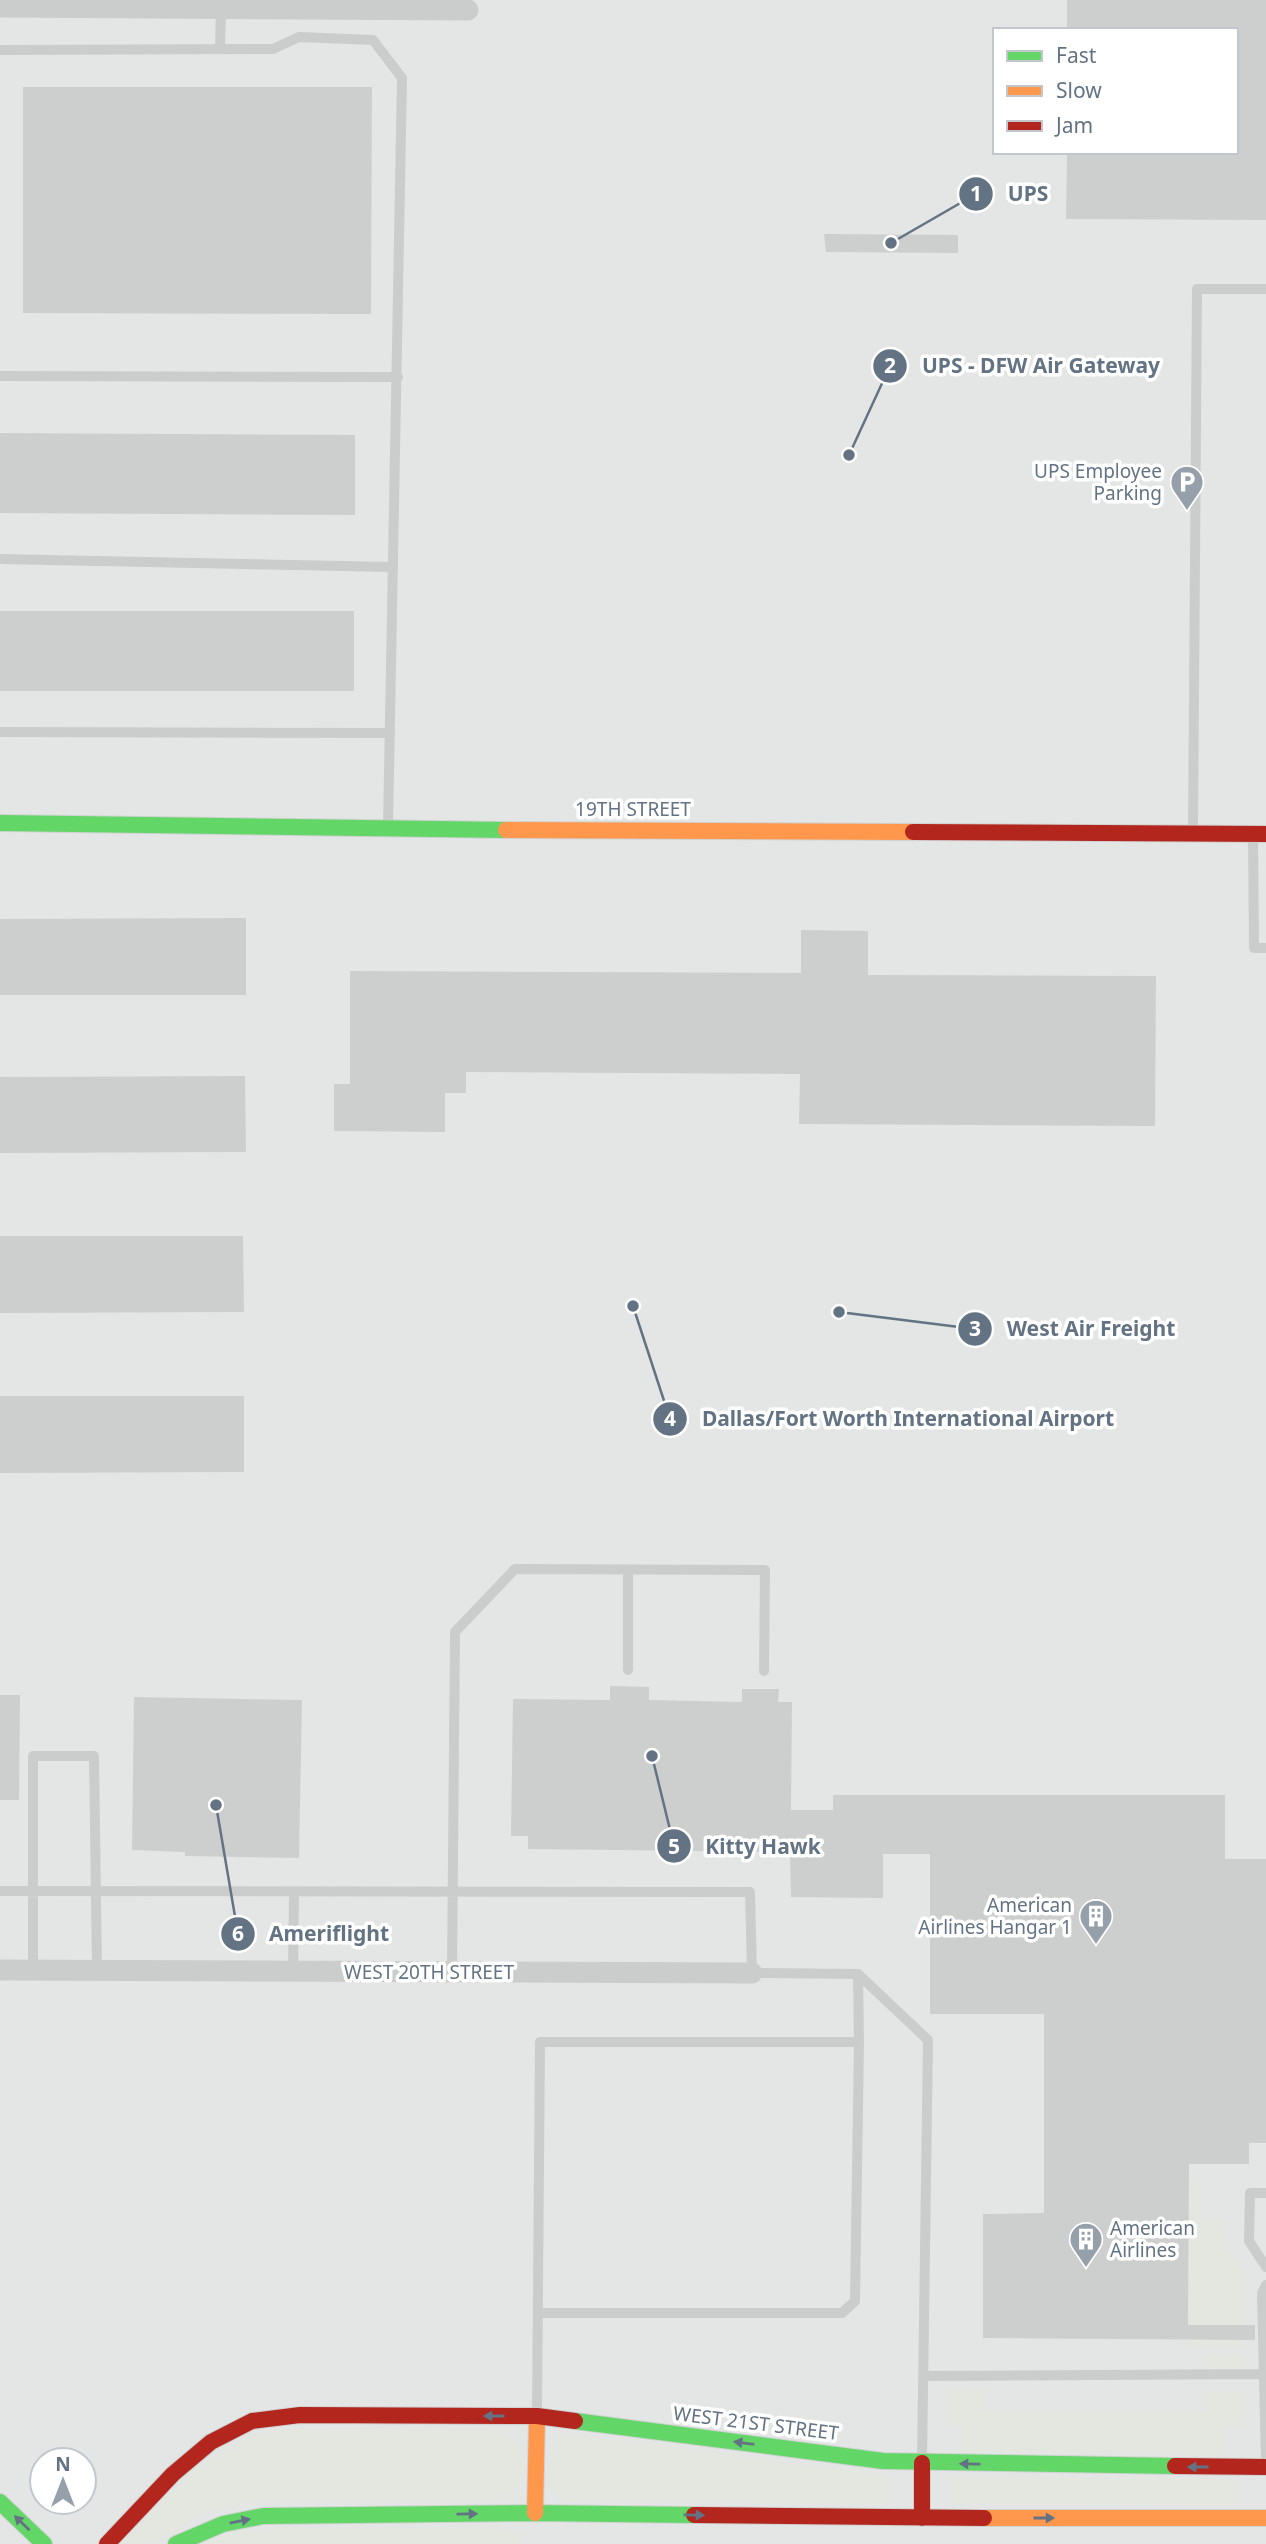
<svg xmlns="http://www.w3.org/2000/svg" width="1266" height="2544" font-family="'Noto Sans',sans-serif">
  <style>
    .built { fill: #e4e6e5; fill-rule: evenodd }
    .green { fill: #e4e7e0 }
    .building { fill: #cdcece }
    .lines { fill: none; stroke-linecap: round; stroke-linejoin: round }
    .fast-casing { stroke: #d0d2d2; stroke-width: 18 }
    .slow-casing { stroke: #d0d2d2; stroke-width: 18 }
    .jam-casing { stroke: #d0d2d2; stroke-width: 18 }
    .lane { stroke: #cbcdcd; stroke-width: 10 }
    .street { stroke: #cbcdcd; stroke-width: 21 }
    .fast { stroke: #63d668; stroke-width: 16 }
    .slow { stroke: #ff974d; stroke-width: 16 }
    .jam { stroke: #b3261e; stroke-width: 16 }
    .oneway { fill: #637383 }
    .labels { text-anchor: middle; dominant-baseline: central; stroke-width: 7; stroke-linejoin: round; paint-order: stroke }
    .poi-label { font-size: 19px; fill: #637383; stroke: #fff; text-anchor: end }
    .street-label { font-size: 19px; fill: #637383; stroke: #fff }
    .leader { fill: none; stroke: #637383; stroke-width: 2.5 }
    .callout-dot { fill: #637383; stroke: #fff; stroke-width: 2.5 }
    .mark-label { font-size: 21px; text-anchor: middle; font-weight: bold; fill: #fff }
    .callout-label { font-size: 21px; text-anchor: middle; font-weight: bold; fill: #637383; stroke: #fff; stroke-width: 7; stroke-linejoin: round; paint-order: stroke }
  </style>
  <rect width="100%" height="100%" fill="#f4f4f2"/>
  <path class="built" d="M 0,0 L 1266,0 L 1266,2544 L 0,2544 ZM 995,30 L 1236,30 L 1236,152 L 995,152 ZM 42,2460 L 84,2460 L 84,2502 L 42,2502 Z"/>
  <path class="green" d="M 1189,2181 L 1199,2182 L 1200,2219 L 1221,2219 L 1222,2234 L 1227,2248 L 1244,2272 L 1244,2347 L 1188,2346 Z
    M 1204,2353 L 1244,2354 L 1244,2368 L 1204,2367 Z
    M 949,2389 L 983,2389 L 984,2412 L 1204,2412 L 1204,2392 L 1243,2392 L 1244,2419 L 1240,2426 L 1223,2427 L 1222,2455 L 962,2452 L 962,2426 L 948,2425 Z
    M 279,2429 L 499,2430 C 536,2450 532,2493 490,2502 L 263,2500 L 242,2503 L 207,2513 L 181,2525 L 154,2544 L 116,2544 L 195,2469 L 250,2436 Z
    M 562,2433 L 889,2475 L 890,2503 L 566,2502 L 555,2493 L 550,2484 L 550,2449 Z
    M 954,2477 L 1235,2479 L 1235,2505 L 953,2504 Z
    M 500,2527 C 512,2530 517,2533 521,2544 L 201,2544 L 239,2530 Z"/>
  <path class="building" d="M 1067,0 L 1266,0 L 1266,220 L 1066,219 L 1067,152 L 1236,152 L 1236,30 L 1067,30 Z
    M 23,87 L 372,87 L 371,314 L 23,313 Z
    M 824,234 L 958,235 L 958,253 L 826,252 Z
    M 0,433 L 355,435 L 355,515 L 0,513 Z
    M 0,611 L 354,611 L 354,691 L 0,691 Z
    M 246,918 L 246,995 L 0,995 L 0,919 Z
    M 801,930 L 868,931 L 868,975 L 1156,976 L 1155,1126 L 799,1124 L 800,1074 L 466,1072 L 466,1093 L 445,1093 L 445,1132 L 334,1131 L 334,1084 L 350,1084 L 350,971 L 801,973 Z
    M 245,1076 L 246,1152 L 0,1153 L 0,1077 Z
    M 0,1236 L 243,1236 L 244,1312 L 0,1313 Z
    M 0,1396 L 244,1396 L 244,1472 L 0,1473 Z
    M 610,1686 L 649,1687 L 649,1700 L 742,1702 L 742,1689 L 779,1689 L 778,1702 L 792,1702 L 791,1810 L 833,1810 L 833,1795 L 1225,1795 L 1225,1859 L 1266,1859 L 1266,2143 L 1249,2143 L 1249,2164 L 1189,2164 L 1188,2325 L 1255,2325 L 1255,2340 L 983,2338 L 983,2214 L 1044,2213 L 1044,2014 L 930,2014 L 930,1854 L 883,1854 L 883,1898 L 791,1897 L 790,1852 L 528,1849 L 528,1836 L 511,1836 L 513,1699 L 610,1700 Z
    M 0,1695 L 20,1695 L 19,1800 L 0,1800 Z
    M 134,1697 L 302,1700 L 299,1858 L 185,1856 L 185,1852 L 132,1850 Z"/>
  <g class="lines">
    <defs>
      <path id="fast" d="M 0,823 L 506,830
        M 575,2421 L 883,2461 L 1175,2466
        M 0,2502 L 44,2544
        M 176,2544 L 223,2524 L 263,2516 L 535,2513 L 694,2515"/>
      <path id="slow" d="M 506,830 L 913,832
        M 535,2513 L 537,2416
        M 984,2518 L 1266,2518"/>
      <path id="jam" d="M 913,832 L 1266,834
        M 922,2463 L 922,2518
        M 1175,2466 L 1266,2467
        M 694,2515 L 984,2518
        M 107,2544 L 173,2474 L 211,2442 L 252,2421 L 300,2415 L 537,2416 L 575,2421"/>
    </defs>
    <use href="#fast" class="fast-casing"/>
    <use href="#slow" class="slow-casing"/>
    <use href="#jam" class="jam-casing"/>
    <path class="lane" d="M 220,49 L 221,7
      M 0,50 L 273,49 L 299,37 L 373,40 L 402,78 L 388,826
      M 0,376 L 398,377
      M 0,559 L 393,567
      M 0,732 L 390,733
      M 1193,831 L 1197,289 L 1266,289
      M 1253,837 L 1254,948 L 1266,948
      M 628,1670 L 628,1570
      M 0,1891 L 750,1892 L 752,1973 L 858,1974
      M 33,1970 L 33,1756 L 94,1756 L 97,1970
      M 293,1971 L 294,1892
      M 452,1972 L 455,1632 L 515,1569 L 765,1570 L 764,1671
      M 858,1974 L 928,2040 L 922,2461
      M 858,1974 L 859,2042
      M 1266,2193 L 1250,2193 L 1249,2241 L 1266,2267
      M 923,2376 L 1264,2374
      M 537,2413 L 540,2042 L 859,2042 L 855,2301 L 842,2313 L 538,2313
      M 1266,2464 L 1262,2293 L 1266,2285"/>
    <path class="street" d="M 0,7 L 468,10
      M 0,1970 L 752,1973"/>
    <use href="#fast" class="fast"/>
    <use href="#slow" class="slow"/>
    <use href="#jam" class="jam"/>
  </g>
  <defs><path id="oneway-solid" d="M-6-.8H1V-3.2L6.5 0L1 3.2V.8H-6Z" transform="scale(1.75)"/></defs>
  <g class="oneway">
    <use href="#oneway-solid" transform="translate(494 2416) rotate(-180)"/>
    <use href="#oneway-solid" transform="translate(744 2443) rotate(-173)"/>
    <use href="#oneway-solid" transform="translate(970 2464) rotate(-179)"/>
    <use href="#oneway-solid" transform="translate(1198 2467) rotate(-180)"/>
    <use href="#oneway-solid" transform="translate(467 2514) rotate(-1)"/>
    <use href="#oneway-solid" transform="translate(694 2515) rotate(1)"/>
    <use href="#oneway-solid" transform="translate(1044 2518)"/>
    <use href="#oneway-solid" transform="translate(240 2521) rotate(-11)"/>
    <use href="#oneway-solid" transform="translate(22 2523) rotate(-136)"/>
  </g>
  <defs>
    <symbol id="parking-pin" viewBox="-11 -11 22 30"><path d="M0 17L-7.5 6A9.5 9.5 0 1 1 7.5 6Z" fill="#96a0aa" stroke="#fff"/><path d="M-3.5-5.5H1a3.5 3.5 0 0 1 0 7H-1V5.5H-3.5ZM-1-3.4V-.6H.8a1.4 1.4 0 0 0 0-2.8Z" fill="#fff"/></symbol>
    <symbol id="building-pin" viewBox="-11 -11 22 30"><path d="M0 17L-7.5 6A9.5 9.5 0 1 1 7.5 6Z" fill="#96a0aa" stroke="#fff"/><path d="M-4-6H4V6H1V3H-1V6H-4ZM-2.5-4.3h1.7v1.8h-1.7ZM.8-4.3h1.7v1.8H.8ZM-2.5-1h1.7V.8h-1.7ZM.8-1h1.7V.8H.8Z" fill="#fff"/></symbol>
  </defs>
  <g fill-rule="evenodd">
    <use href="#parking-pin" x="1168" y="463" width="38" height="52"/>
    <use href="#building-pin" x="1077" y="1897" width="38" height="52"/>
    <use href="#building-pin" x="1067" y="2220" width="38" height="52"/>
  </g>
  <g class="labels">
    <g class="poi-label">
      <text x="1162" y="471">UPS Employee<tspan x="1162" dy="22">Parking</tspan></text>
      <text x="1072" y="1905">American<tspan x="1072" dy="22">Airlines Hangar 1</tspan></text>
      <text x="1110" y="2228" text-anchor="start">American<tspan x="1110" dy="22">Airlines</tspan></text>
    </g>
    <g class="street-label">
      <text x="633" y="809">19TH STREET</text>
      <text x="429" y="1972">WEST 20TH STREET</text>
      <text transform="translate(756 2423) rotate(7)">WEST 21ST STREET</text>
    </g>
  </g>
  <path class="leader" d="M891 243L976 194M849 455L890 366M839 1312L975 1329M633 1306L670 1419M652 1756L674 1846M216 1805L238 1934"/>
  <g class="callout-dot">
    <circle cx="891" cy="243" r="7"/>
    <circle cx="849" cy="455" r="7"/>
    <circle cx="839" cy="1312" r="7"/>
    <circle cx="633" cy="1306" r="7"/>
    <circle cx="652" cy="1756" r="7"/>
    <circle cx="216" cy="1805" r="7"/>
    <circle cx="976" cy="194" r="18"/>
    <circle cx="890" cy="366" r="18"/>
    <circle cx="975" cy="1329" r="18"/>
    <circle cx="670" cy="1419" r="18"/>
    <circle cx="674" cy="1846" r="18"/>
    <circle cx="238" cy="1934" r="18"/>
  </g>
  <g class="mark-label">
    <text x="976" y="201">1</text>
    <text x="890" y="373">2</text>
    <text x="975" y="1336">3</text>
    <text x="670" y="1426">4</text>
    <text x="674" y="1854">5</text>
    <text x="238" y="1941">6</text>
  </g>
  <g class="callout-label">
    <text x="1028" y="201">UPS</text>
    <text x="1041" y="373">UPS - DFW Air Gateway</text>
    <text x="1091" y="1336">West Air Freight</text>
    <text x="908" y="1426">Dallas/Fort Worth International Airport</text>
    <text x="763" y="1854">Kitty Hawk</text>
    <text x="329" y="1941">Ameriflight</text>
  </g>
  <rect x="993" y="28" width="245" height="126" fill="#ffffff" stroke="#c1c7cd" stroke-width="2"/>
  <rect x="1007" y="51" width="35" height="10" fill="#63d668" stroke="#c1c7cd" stroke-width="2"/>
  <text x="1056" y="63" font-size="21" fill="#637383">Fast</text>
  <rect x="1007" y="86" width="35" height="10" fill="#ff974d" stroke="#c1c7cd" stroke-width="2"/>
  <text x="1056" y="98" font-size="21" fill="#637383">Slow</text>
  <rect x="1007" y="121" width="35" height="10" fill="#b3261e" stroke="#c1c7cd" stroke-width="2"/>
  <text x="1056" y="133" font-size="21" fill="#637383">Jam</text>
  <g transform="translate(63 2481)"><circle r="33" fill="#ffffff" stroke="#c1c7cd" stroke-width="2"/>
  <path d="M0-5L12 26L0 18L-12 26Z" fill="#96a0aa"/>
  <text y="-10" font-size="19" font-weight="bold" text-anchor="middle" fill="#637383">N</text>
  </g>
</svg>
